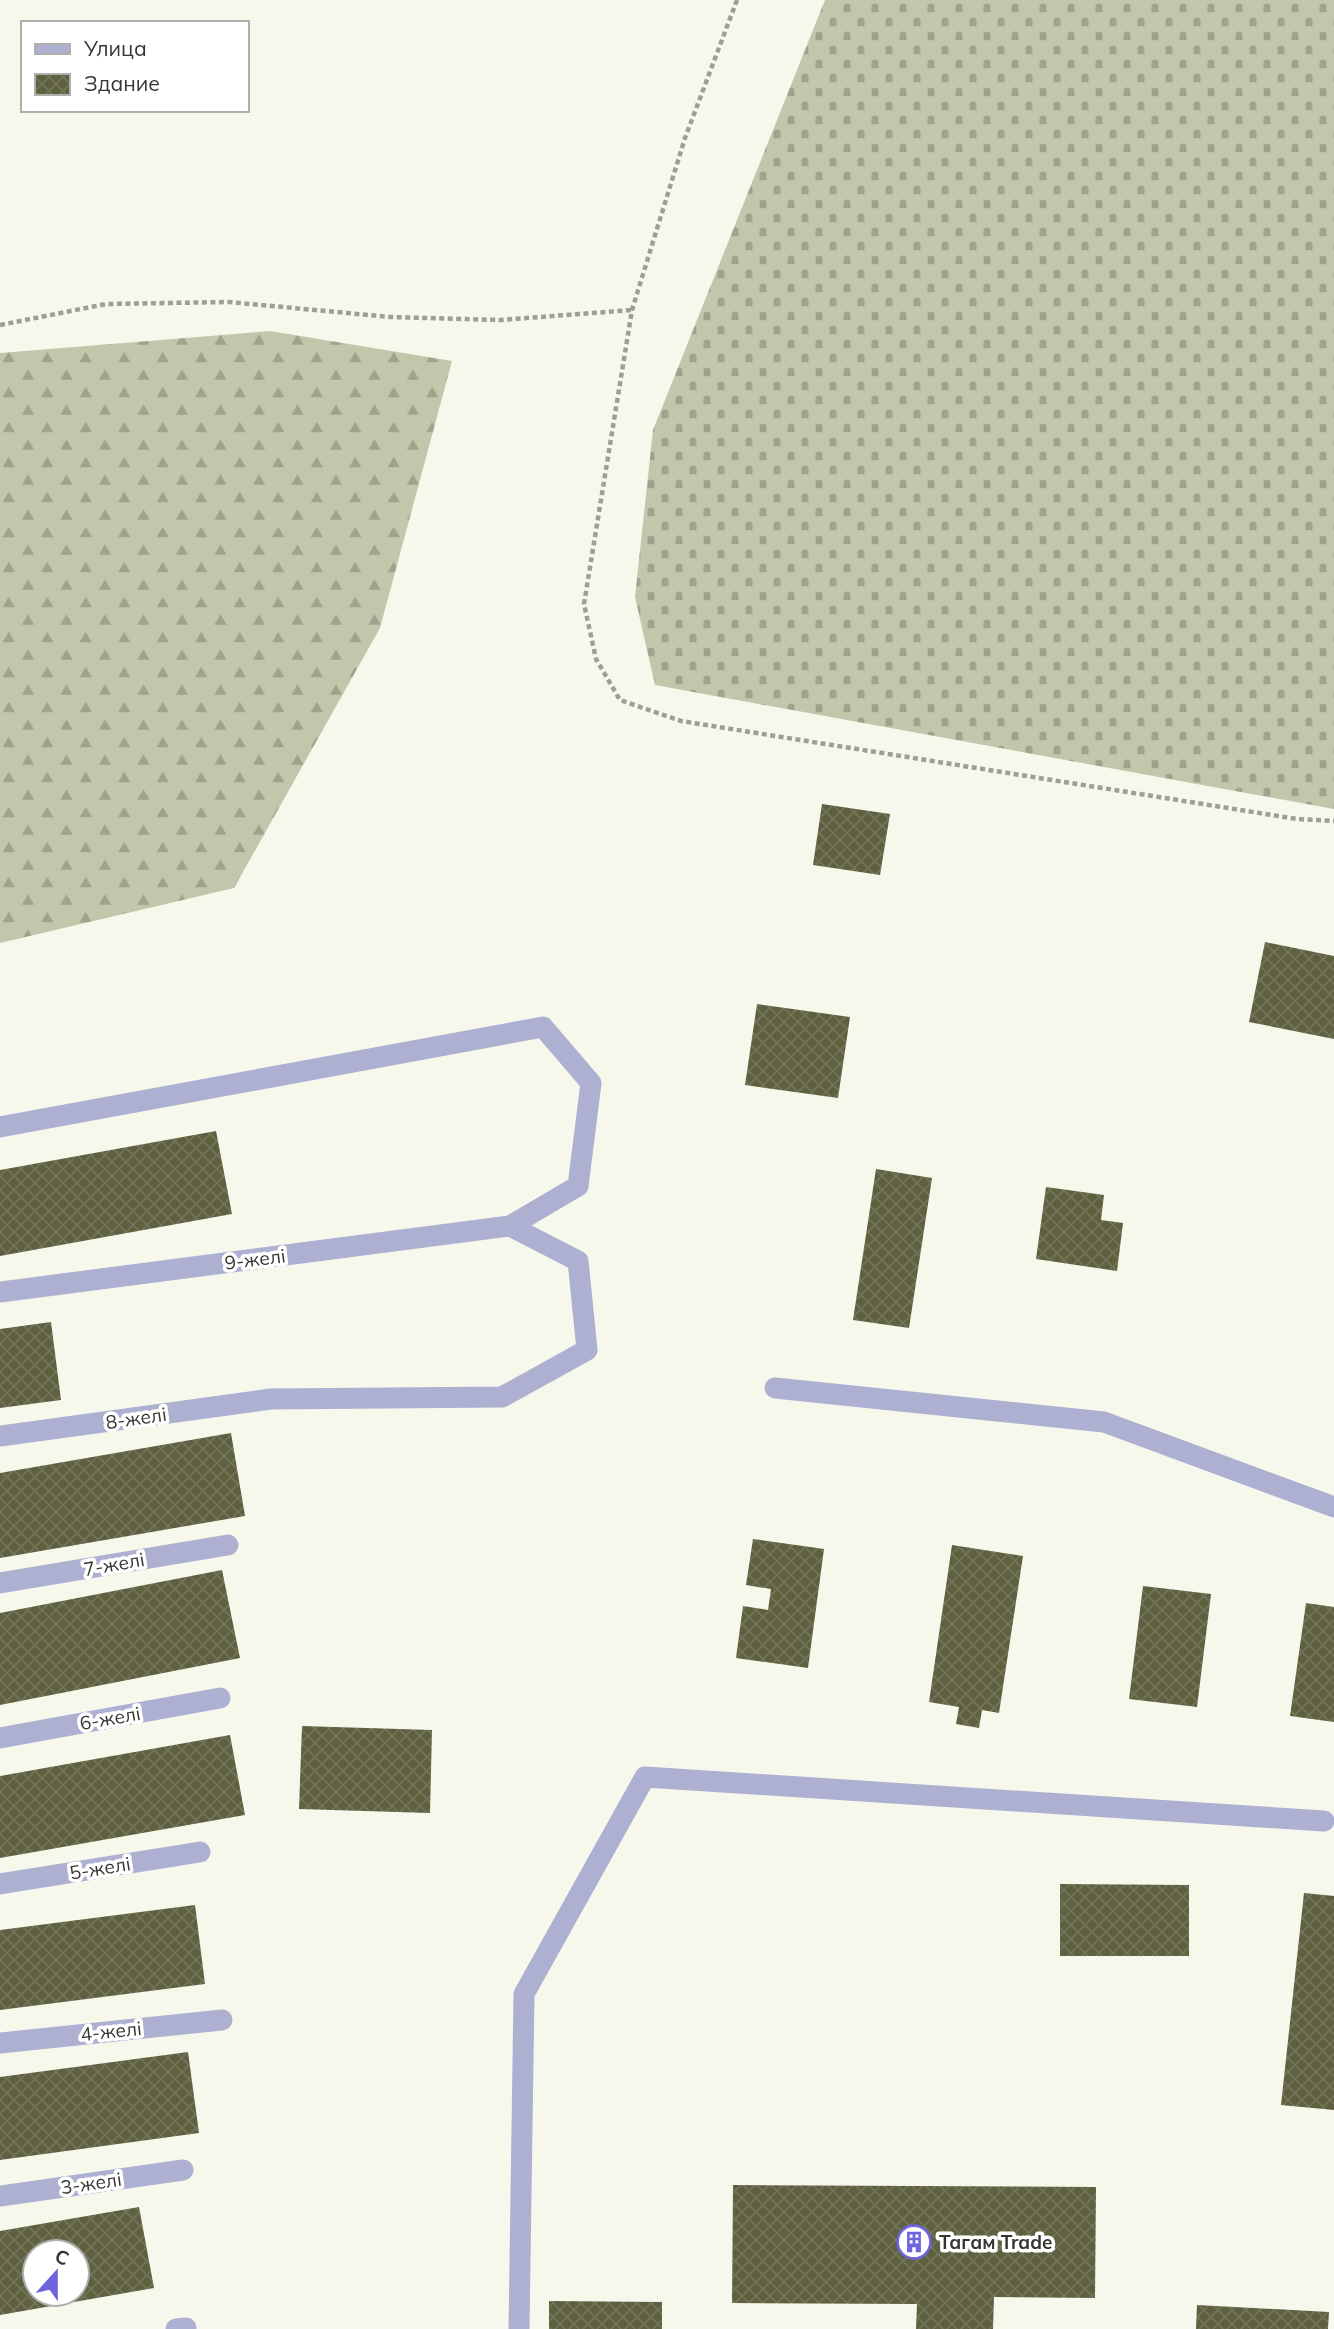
<svg xmlns="http://www.w3.org/2000/svg" width="1334" height="2329" font-family="Mulish,sans-serif">
  <style>
    .forest { fill: url(#forest-firs) }
    .cemetery { fill: url(#cemetery-stones) }
    .building { fill: url(#building-cross-hatch); fill-rule: evenodd }
    .lines { fill: none; stroke-linecap: round; stroke-linejoin: round }
    .path { stroke: #9d9e96; stroke-width: 4.5; stroke-dasharray: 5 3.5; stroke-linecap: butt }
    .minor { stroke: #aeb0d2; stroke-width: 21 }
    .labels { text-anchor: middle; dominant-baseline: central; stroke-width: 7; stroke-linejoin: round; paint-order: stroke }
    .street-label { font-size: 19px; fill: #363632; stroke: #fff }
    .poi-label { font-size: 19px; font-weight: bold; fill: #363632; stroke: #fff; text-anchor: start }
  </style>
  <defs>
    <pattern id="forest-firs" width="22" height="20" patternUnits="userSpaceOnUse" patternTransform="scale(1.75)"><rect width="22" height="20" fill="#c4c6ac"/><path d="M5 1l3.5 6h-7zM16 11l3.5 6h-7z" fill="#a0a28d"/></pattern>
    <pattern id="cemetery-stones" width="16" height="16" patternUnits="userSpaceOnUse" patternTransform="scale(1.75)"><rect width="16" height="16" fill="#c4c6ac"/><path d="M2 7V4a2 2 0 0 1 4 0v3zM10 15v-3a2 2 0 0 1 4 0v3z" fill="#a0a28d"/></pattern>
    <pattern id="building-cross-hatch" width="8" height="8" patternUnits="userSpaceOnUse" patternTransform="scale(1.75)"><rect width="8" height="8" fill="#5e6040"/><path d="M0 0l8 8M0 8l8-8" fill="none" stroke="#72745a"/></pattern>
  </defs>
  <rect width="100%" height="100%" fill="#f6f8ec"/>
  <path class="forest" d="M 270,331 L 452,361 L 380,628 L 234,888 L 0,943 L 0,353 Z"/>
  <path class="cemetery" d="M 825,0 L 1334,0 L 1334,809 L 655,685 L 635,597 L 653,430 Z"/>
  <path class="building" d="M 822,804 L 890,814 L 880,875 L 813,865 Z
    M 1265,942 L 1334,956 L 1334,1039 L 1249,1022 Z
    M 757,1004 L 850,1017 L 838,1098 L 745,1085 Z
    M 216,1131 L 232,1214 L 0,1256 L 0,1170 Z
    M 876,1169 L 932,1178 L 909,1328 L 853,1320 Z
    M 1046,1187 L 1104,1195 L 1101,1220 L 1123,1223 L 1117,1271 L 1036,1259 Z
    M 51,1322 L 61,1400 L 0,1408 L 0,1329 Z
    M 231,1433 L 245,1516 L 0,1558 L 0,1473 Z
    M 753,1539 L 824,1549 L 808,1668 L 736,1658 L 743,1606 L 768,1610 L 771,1589 L 746,1585 Z
    M 952,1545 L 1023,1556 L 999,1713 L 982,1710 L 979,1728 L 956,1724 L 959,1707 L 929,1702 Z
    M 222,1570 L 240,1658 L 0,1705 L 0,1613 Z
    M 1143,1586 L 1211,1594 L 1197,1707 L 1129,1699 Z
    M 1306,1603 L 1334,1607 L 1334,1722 L 1290,1716 Z
    M 302,1726 L 432,1730 L 430,1813 L 299,1809 Z
    M 230,1735 L 245,1815 L 0,1858 L 0,1776 Z
    M 1060,1884 L 1189,1885 L 1189,1956 L 1060,1956 Z
    M 1304,1893 L 1334,1896 L 1334,2110 L 1281,2105 Z
    M 195,1905 L 205,1984 L 0,2010 L 0,1930 Z
    M 188,2052 L 199,2133 L 0,2160 L 0,2077 Z
    M 733,2185 L 1096,2187 L 1095,2298 L 994,2297 L 993,2329 L 916,2329 L 917,2304 L 732,2303 Z
    M 139,2207 L 154,2288 L 0,2315 L 0,2231 ZM 35,2252 L 77,2252 L 77,2294 L 35,2294 Z
    M 549,2301 L 662,2302 L 662,2329 L 549,2329 Z
    M 1197,2305 L 1329,2312 L 1328,2329 L 1196,2329 Z"/>
  <g class="lines">
    <path class="path" d="M 737,0 L 685,138 L 632,310 L 584,604 L 596,659 L 620,700 L 681,721 L 1297,819 L 1334,821
      M 0,325 L 106,304 L 229,302 L 390,317 L 500,320 L 632,310"/>
    <path class="minor" d="M 0,1127 L 543,1027 L 591,1083 L 578,1186 L 510,1226 L 0,1292
      M 775,1388 L 1104,1422 L 1334,1507
      M 0,1436 L 271,1399 L 502,1397 L 587,1350 L 578,1261 L 510,1226
      M 0,1583 L 228,1545
      M 0,1738 L 220,1698
      M 0,1884 L 200,1852
      M 0,2043 L 222,2020
      M 0,2196 L 183,2170
      M 176,2329 L 186,2328
      M 519,2329 L 524,1994 L 645,1777 L 1324,1821"/>
  </g>
  <defs>
    <symbol id="building-ring" viewBox="-11 -11 22 22"><circle r="9.5" fill="#fff" stroke="#6d64de" stroke-width="1.5"/><path d="M-4-6H4V6H1V3H-1V6H-4ZM-2.5-4.3h1.7v1.8h-1.7ZM.8-4.3h1.7v1.8H.8ZM-2.5-1h1.7V.8h-1.7ZM.8-1h1.7V.8H.8Z" fill="#6d64de"/></symbol>
  </defs>
  <g fill-rule="evenodd">
    <use href="#building-ring" x="895" y="2223" width="38" height="38"/>
  </g>
  <g class="labels">
    <g class="street-label">
      <text transform="translate(255 1259) rotate(-7)">9-желі</text>
      <text transform="translate(136 1418) rotate(-8)">8-желі</text>
      <text transform="translate(114 1564) rotate(-10)">7-желі</text>
      <text transform="translate(110 1718) rotate(-10)">6-желі</text>
      <text transform="translate(100 1868) rotate(-9)">5-желі</text>
      <text transform="translate(111 2031) rotate(-6)">4-желі</text>
      <text transform="translate(91 2183) rotate(-8)">3-желі</text>
    </g>
    <g class="poi-label">
      <text x="939" y="2242">Тагам Trade</text>
    </g>
  </g>
  <rect x="21" y="21" width="228" height="91" fill="#ffffff" stroke="#afafad" stroke-width="2"/>
  <rect x="35" y="44" width="35" height="10" fill="#aeb0d2" stroke="#afafad" stroke-width="2"/>
  <text x="84" y="56" font-size="21" fill="#363632">Улица</text>
  <rect x="35" y="74" width="35" height="21" fill="url(#building-cross-hatch)" stroke="#afafad" stroke-width="2"/>
  <text x="84" y="91" font-size="21" fill="#363632">Здание</text>
  <g transform="translate(56 2273) rotate(21)"><circle r="33" fill="#ffffff" stroke="#afafad" stroke-width="2"/>
  <path d="M0-5L12 26L0 18L-12 26Z" fill="#6d64de"/>
  <text y="-10" font-size="19" font-weight="bold" text-anchor="middle" fill="#363632">С</text>
  </g>
</svg>
